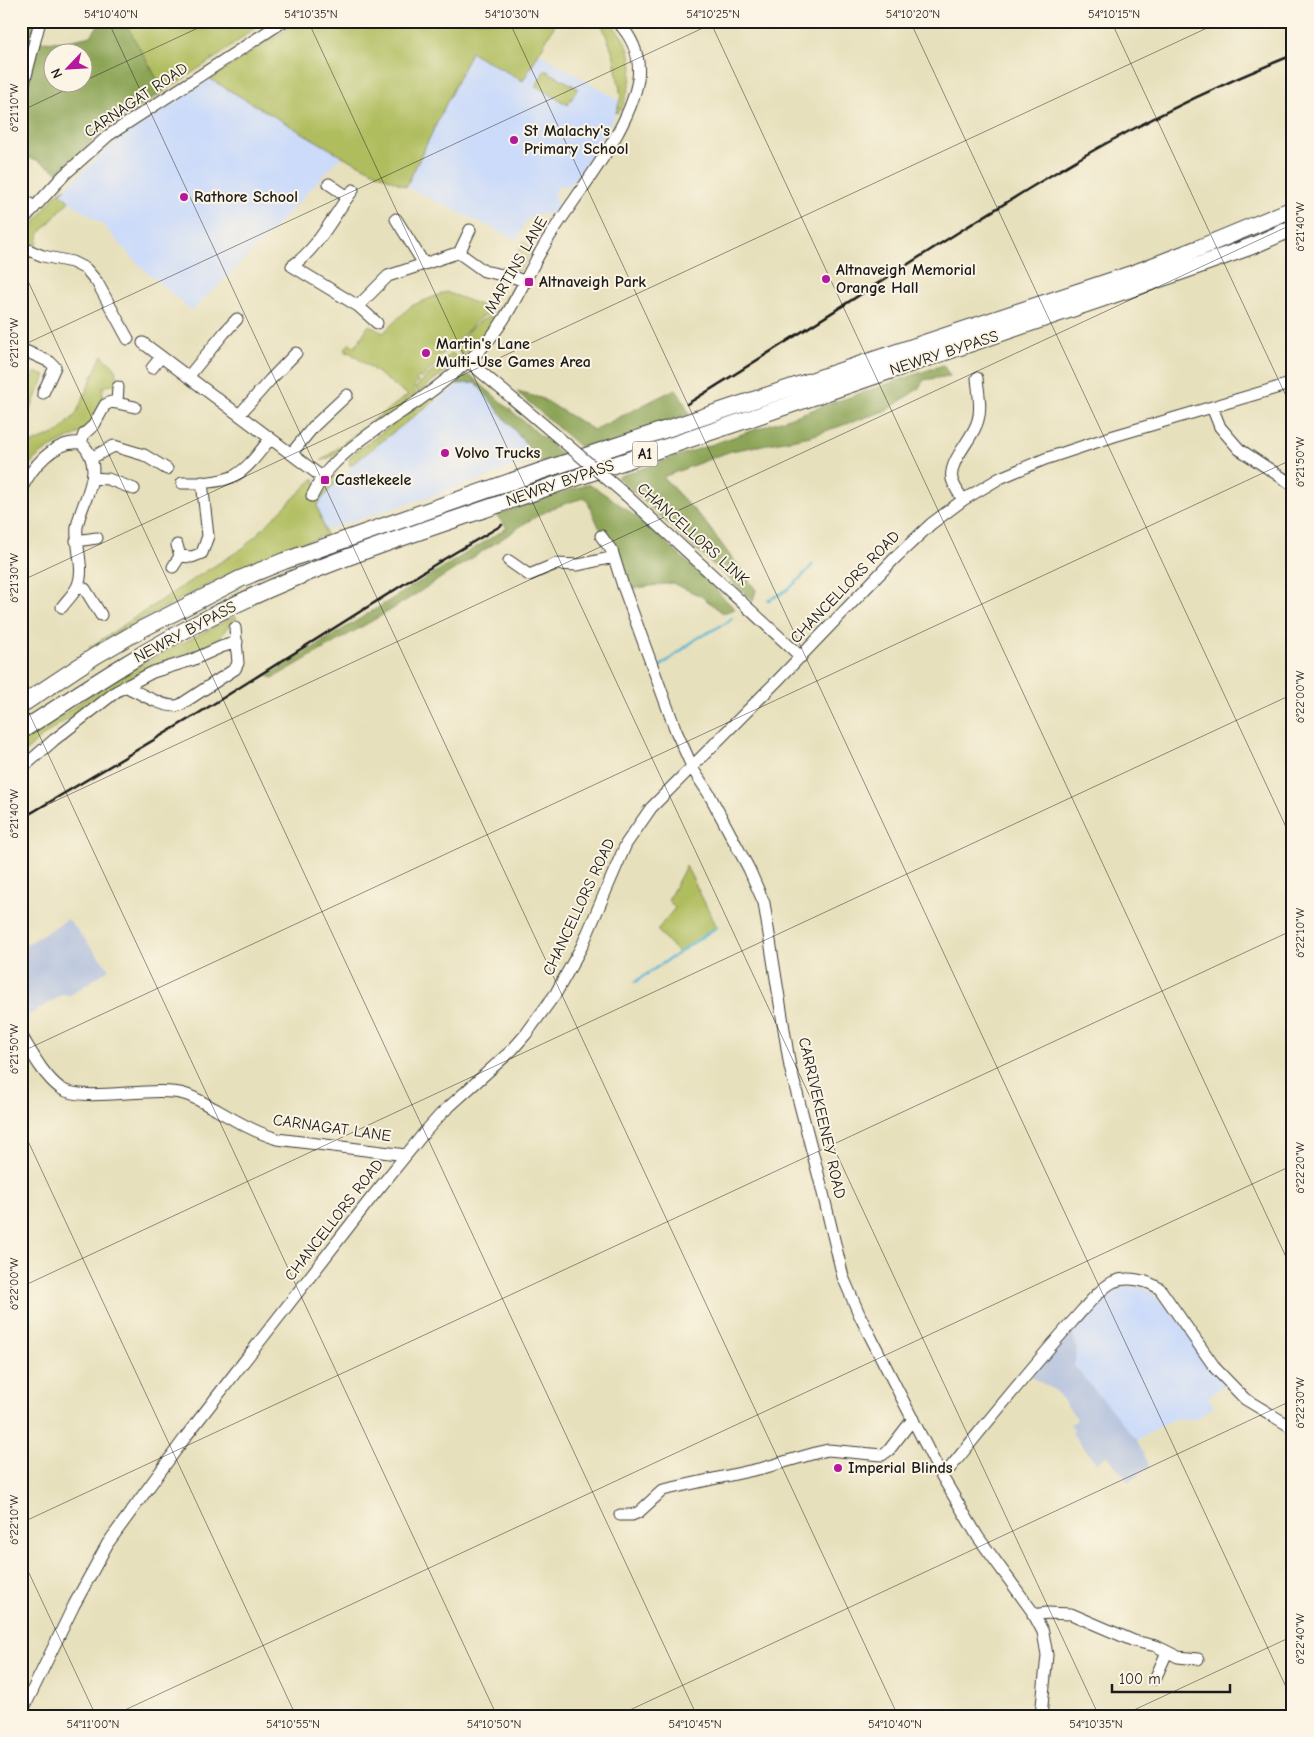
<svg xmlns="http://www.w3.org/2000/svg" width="1314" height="1737" font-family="'Comic Neue',sans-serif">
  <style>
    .built { fill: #ccdbf9 }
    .industrial { fill: #b8c5de }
    .green { fill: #b0bd5f; stroke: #666c3e }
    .forest { fill: #8ca456; stroke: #546039; fill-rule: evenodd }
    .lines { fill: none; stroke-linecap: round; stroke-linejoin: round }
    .stream { stroke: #55b4d3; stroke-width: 2.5 }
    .minor-casing { stroke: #3a3934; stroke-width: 13 }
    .highway-casing { stroke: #3a3934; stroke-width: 18 }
    .minor { stroke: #fff; stroke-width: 11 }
    .highway { stroke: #fff; stroke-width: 16 }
    .rail { stroke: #1c1c1c; stroke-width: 2.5 }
    .minor-bridge-casing { stroke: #3a3934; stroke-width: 13; stroke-linecap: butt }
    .minor-bridge { stroke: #fff; stroke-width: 11 }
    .ticks { fill: none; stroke: #1c1c1c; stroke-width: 1; stroke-opacity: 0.45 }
    .poi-dot { fill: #b5179e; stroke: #fcf5e5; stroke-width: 2 }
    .labels { text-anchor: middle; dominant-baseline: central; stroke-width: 4; stroke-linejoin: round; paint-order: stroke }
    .shield { fill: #fcf5e5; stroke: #5f5d58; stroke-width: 1 }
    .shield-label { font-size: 15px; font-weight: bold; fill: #1c1c1c }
    .street-label { font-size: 16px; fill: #1c1c1c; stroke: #fcf5e5 }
    .poi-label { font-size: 16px; font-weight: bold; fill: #1c1c1c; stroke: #fcf5e5; text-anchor: start }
    .neatline { fill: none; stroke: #1c1c1c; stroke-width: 2 }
    .ticks-label { font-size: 12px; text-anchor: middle; fill: #1c1c1c }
  </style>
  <rect width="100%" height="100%" fill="#fcf5e5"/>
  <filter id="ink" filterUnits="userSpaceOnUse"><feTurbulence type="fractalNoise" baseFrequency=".02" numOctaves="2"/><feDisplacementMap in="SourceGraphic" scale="10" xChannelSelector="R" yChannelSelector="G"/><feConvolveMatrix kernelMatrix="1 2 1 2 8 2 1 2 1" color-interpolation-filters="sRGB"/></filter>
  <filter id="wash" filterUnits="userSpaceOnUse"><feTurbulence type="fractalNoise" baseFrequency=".0096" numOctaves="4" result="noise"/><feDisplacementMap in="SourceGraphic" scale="20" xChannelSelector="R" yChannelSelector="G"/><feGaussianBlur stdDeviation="1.12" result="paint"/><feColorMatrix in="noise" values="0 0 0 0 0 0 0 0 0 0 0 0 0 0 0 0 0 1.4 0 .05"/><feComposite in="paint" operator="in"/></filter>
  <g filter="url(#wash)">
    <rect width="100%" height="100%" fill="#e7e0bc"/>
    <path class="built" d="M 471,51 L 523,81 L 539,53 L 620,101 L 616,113 L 593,153 L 575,178 L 568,187 L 559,185 L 553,195 L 557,200 L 558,206 L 552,213 L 532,216 L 525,223 L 517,240 L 406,187 Z
      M 210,79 L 342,156 L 236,268 L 192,311 L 140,266 L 103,225 L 59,194 L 111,145 Z
      M 476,383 L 537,458 L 463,486 L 325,530 L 317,505 L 339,478 L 348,474 L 351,465 L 459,384 Z
      M 1121,1286 L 1139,1286 L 1150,1291 L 1177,1319 L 1224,1385 L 1208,1398 L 1214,1406 L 1198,1418 L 1188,1420 L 1175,1418 L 1137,1440 L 1074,1366 L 1077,1349 L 1072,1332 L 1102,1298 Z"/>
    <path class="industrial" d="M 68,919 L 109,969 L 71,995 L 62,995 L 25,1018 L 21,1015 L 21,948 Z
      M 1072,1332 L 1077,1349 L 1074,1366 L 1137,1440 L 1150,1467 L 1128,1482 L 1107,1455 L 1097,1464 L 1072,1433 L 1075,1430 L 1070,1424 L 1077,1419 L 1056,1391 L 1031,1377 L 1045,1358 Z"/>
    <path class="green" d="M 124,21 L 264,21 L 221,54 L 164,91 Z
      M 299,21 L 557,21 L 523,81 L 471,52 L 406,187 L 342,156 L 210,79 Z
      M 599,21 L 609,21 C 638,51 636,73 621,110 L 616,113 L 621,96 L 613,53 L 602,25 Z
      M 545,70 L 578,88 L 568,105 L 536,86 Z
      M 66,188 L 60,193 L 69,201 L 39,234 L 36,248 L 25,240 L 25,236 L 57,193 Z
      M 523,241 L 534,249 L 520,271 L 511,270 Z
      M 514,285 L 515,294 L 498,322 L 496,312 Z
      M 446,292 L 493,310 L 491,314 C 477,316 474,324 465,333 C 456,341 447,349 438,358 L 440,360 L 421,379 L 418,377 L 416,379 L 418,382 C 412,386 414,388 416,395 L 333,456 L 321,461 L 372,421 L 408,395 L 349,352 L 347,353 L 345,348 L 350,343 L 355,347 L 369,325 L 383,333 L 411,306 Z
      M 489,317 L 493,317 L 494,323 L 463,356 L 456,350 C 463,336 473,322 489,317 Z
      M 451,353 L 461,359 L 418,393 L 416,387 Z
      M 102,355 L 114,367 L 120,383 L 103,387 C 102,394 103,404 100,410 C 93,431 73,435 55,445 C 41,452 30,462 21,476 L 21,407 L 35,372 L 45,376 L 25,421 L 30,444 L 59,432 L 76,414 Z
      M 432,396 L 435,400 L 350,466 L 349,459 L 354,453 Z
      M 334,476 L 341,476 L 317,505 L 326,535 C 243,562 166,607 89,648 L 184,585 L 243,548 L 314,478 L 315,483 L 321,488 L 328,479 Z
      M 235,616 L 237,619 L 228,626 L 217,642 L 140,671 L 60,724 L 39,739 L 21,756 L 21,743 L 88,697 L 142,664 Z
      M 686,866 L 717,927 L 678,953 L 657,930 L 675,908 L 668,900 Z"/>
    <path class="forest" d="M 21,21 L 36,21 L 21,80 Z
      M 97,21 L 124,21 L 164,91 L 103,131 L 58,172 L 37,160 L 21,156 L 21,111 L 39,41 L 64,42 L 91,36 L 98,25 ZM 52,52 L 82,52 L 82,82 L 52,82 Z
      M 943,365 L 950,376 L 924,380 L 918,389 L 887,410 L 811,436 L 731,451 L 663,477 L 705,522 L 756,590 L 753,601 L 617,477 Z
      M 471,376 L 564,456 L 541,463 L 476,383 L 457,384 L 464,377 Z
      M 675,389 L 682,398 L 689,414 L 586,452 L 517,392 L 541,398 L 594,430 Z
      M 588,484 C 617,500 640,520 665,542 C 689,564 712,586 735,609 L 723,613 L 701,596 L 672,583 L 629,589 L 622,573 L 624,558 L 599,527 L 586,498 C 562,502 530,518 511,533 L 391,610 L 273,678 L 267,676 L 507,528 L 496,515 Z"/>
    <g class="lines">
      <path class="stream" d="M 768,600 C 788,592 800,580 813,564
        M 657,669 L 696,639 L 728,622 L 732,618
        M 635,982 L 717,927"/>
    </g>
  </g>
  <g filter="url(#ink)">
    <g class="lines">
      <defs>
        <path id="minor" d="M 21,95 L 40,21
          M 329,184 L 348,197
          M 353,190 C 334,214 318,249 292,266 L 358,306 L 388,276 L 454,254 L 459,253 L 484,271 L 516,278 L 526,282
          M 21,198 L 34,207
          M 396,219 L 424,264
          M 21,222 L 64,175 L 109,135 L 284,21
          M 21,247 L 43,256 L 72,262 L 86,269 L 97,282 L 128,339
          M 459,253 L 470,230
          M 358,306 L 377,323
          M 143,343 L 322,477
          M 21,349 L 50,362 L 55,367 L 43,393
          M 468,361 L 551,431
          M 152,368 L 161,357
          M 188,377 L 224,333 L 237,319
          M 117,403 L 118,387
          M 1212,407 L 1220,427 L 1239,449 L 1293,485
          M 239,415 L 270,380 L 296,353
          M 81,443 L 84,434 L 94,425 L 105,405 L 111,402 L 117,403 L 135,407
          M 291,454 L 314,426 L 347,395
          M 91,458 L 114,446 L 144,455 L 167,469
          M 92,478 L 108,479 L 134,489
          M 182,483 C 198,483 219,483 234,476 C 249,468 260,451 270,439
          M 21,490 C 31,468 54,440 81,443 C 89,450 93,460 93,471 C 92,491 80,508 77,527 C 75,545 85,569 78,585 C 75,593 67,600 62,607
          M 312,496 C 317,487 321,477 328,470 C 353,442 387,422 418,401 C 439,386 460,369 479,351 C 511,318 524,278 548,239 C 576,194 630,131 638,79 C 641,56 633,38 617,21
          M 627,496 L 801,657
          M 963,500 C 959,493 954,487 952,479 C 948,461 974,438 978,420 C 982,407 978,391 977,378
          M 601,536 L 612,551 L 623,586 L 654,671 L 676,731 L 694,771 L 709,794 L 749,869 L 764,903 L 790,1067 L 821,1185 L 843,1277 L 860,1316 L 940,1473 L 978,1537 L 1032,1611 L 1043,1632 L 1047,1655 L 1041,1716
          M 76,541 L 97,538
          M 180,556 L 192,557 L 202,553 L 208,536 L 202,482
          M 509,561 L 529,575 L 556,564 L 578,565 L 614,557
          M 173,567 L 180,556 L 177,545
          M 78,586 L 85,589 L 101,615
          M 125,686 C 138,692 166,710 180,705 L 235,669 L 238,663 L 235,628
          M 21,769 L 54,740 L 117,691 L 153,672 L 192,660 L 221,647 L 237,642
          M 21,1035 C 32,1053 43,1075 60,1088 C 82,1104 153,1085 184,1094 C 195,1097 205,1104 215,1109 C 236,1121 255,1132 277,1139 L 406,1155
          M 940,1473 L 950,1468 C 990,1419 1030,1369 1072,1322 C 1083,1310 1099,1289 1113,1282 C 1127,1276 1148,1280 1160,1289 L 1216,1369 L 1245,1399 L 1293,1428
          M 620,1515 L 632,1515 L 639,1512 L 663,1490 L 763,1468 L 819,1452 L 828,1450 L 882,1455 L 889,1450 L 913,1419
          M 1033,1615 L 1047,1613 L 1071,1614 L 1134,1641 L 1156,1646 L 1178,1657 L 1198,1659
          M 1155,1679 L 1167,1652
          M 21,1714 L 74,1605 L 108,1543 L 187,1435 L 368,1202 L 424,1133 L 441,1114 L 512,1050 L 526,1034 L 556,993 L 582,946 L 626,844 L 651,808 L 778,680 L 895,558 L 931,524 L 963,500 L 1000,478 L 1045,459 L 1114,436 L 1293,383"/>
        <path id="highway" d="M 21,705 L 95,656 L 140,630 L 240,579 L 284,561 L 541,471 L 1137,272 L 1199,248 L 1293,209
          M 21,731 C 83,691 144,650 210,617 C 317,562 433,528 546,488 C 759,414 973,344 1186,270 L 1252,246 L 1293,228"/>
      </defs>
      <use href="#minor" class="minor-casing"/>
      <use href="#highway" class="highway-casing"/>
      <use href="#minor" class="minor"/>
      <use href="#highway" class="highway"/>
      <path class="rail" d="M 687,404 C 779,347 870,288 962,230 C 1014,198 1065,165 1118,137 C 1175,106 1233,79 1293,55
        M 21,819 L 199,713 L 439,562 L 502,525"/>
      <defs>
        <path id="minor-bridge" d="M 551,431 L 627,496"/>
      </defs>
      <use href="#minor-bridge" class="minor-bridge-casing"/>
      <use href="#minor-bridge" class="minor-bridge"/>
    </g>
  </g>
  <path class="ticks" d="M 108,21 L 898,1716M 308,21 L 1099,1716M 509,21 L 1293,1702M 710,21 L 1293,1272M 910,21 L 1293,842M 1111,21 L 1293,411M 82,82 L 213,21M 21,111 L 82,82M 21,266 L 697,1716M 21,346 L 718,21M 21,581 L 1222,21M 21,696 L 497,1716M 21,817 L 1293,224M 21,1052 L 1293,459M 21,1126 L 296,1716M 21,1287 L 1293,694M 21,1523 L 1293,930M 21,1556 L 96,1716M 112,1716 L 1293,1165M 617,1716 L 1293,1400M 1121,1716 L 1293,1636"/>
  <g class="poi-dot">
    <circle cx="514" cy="140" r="5"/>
    <circle cx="184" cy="197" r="5"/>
    <circle cx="826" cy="279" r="5"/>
    <rect x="524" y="277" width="10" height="10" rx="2.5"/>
    <circle cx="426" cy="353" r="5"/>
    <circle cx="445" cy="453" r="5"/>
    <rect x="320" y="475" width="10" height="10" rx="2.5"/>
    <circle cx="838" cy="1468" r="5"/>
  </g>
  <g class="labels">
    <rect class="shield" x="632.5" y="441.5" width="25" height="25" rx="4"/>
    <g class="shield-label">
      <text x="645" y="454">A1</text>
    </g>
    <g class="street-label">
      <text transform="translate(136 100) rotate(-34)">CARNAGAT ROAD</text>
      <text transform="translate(516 265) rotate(-60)">MARTINS LANE</text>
      <text transform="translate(944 353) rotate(-18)">NEWRY BYPASS</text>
      <text transform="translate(560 483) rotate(-19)">NEWRY BYPASS</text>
      <text transform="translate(693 534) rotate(42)">CHANCELLORS LINK</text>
      <text transform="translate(845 587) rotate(-46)">CHANCELLORS ROAD</text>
      <text transform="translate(185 632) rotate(-28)">NEWRY BYPASS</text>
      <text transform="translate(579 907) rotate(-65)">CHANCELLORS ROAD</text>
      <text transform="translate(822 1118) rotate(77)">CARRIVEKEENEY ROAD</text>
      <text transform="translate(332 1128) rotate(8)">CARNAGAT LANE</text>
      <text transform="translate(334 1220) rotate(-52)">CHANCELLORS ROAD</text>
    </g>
    <g class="poi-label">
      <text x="524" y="131">St Malachy's<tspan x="524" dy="18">Primary School</tspan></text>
      <text x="194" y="197">Rathore School</text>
      <text x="836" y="270">Altnaveigh Memorial<tspan x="836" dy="18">Orange Hall</tspan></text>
      <text x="539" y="282">Altnaveigh Park</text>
      <text x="436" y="344">Martin's Lane<tspan x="436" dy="18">Multi-Use Games Area</tspan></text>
      <text x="455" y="453">Volvo Trucks</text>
      <text x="335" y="480">Castlekeele</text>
      <text x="848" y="1468">Imperial Blinds</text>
    </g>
  </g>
  <rect width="1314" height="1737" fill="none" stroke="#fcf5e5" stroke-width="55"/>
  <g transform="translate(68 68) rotate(245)"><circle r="24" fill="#fcf5e5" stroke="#a29e95"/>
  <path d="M0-4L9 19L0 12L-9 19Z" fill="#b5179e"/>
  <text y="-8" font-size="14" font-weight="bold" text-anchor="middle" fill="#1c1c1c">N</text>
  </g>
  <path d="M1112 1684v8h118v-8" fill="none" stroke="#1c1c1c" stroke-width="2.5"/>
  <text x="1119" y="1684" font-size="15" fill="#1c1c1c" stroke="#fcf5e5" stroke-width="4" paint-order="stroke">100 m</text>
  <rect x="28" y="28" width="1258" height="1682" class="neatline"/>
  <g class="ticks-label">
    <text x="111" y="18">54°10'40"N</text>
    <text x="311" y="18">54°10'35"N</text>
    <text x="512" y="18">54°10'30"N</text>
    <text x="713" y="18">54°10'25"N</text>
    <text x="913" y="18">54°10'20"N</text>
    <text x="1114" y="18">54°10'15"N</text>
    <text transform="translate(14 108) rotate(-90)" y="4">6°21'10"W</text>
    <text transform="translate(1300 227) rotate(-90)" y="4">6°21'40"W</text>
    <text transform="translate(14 343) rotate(-90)" y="4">6°21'20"W</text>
    <text transform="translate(1300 462) rotate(-90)" y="4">6°21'50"W</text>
    <text transform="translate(14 578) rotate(-90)" y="4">6°21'30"W</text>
    <text transform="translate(1300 697) rotate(-90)" y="4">6°22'00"W</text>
    <text transform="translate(14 814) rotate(-90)" y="4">6°21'40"W</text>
    <text transform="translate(1300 933) rotate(-90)" y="4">6°22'10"W</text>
    <text transform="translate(14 1049) rotate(-90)" y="4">6°21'50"W</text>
    <text transform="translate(1300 1168) rotate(-90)" y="4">6°22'20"W</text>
    <text transform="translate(14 1284) rotate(-90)" y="4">6°22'00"W</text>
    <text transform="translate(1300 1403) rotate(-90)" y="4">6°22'30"W</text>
    <text transform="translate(14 1520) rotate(-90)" y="4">6°22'10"W</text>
    <text transform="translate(1300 1639) rotate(-90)" y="4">6°22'40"W</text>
    <text x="93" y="1728">54°11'00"N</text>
    <text x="293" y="1728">54°10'55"N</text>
    <text x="494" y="1728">54°10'50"N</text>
    <text x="695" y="1728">54°10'45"N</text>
    <text x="895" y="1728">54°10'40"N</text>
    <text x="1096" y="1728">54°10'35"N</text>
  </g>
</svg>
